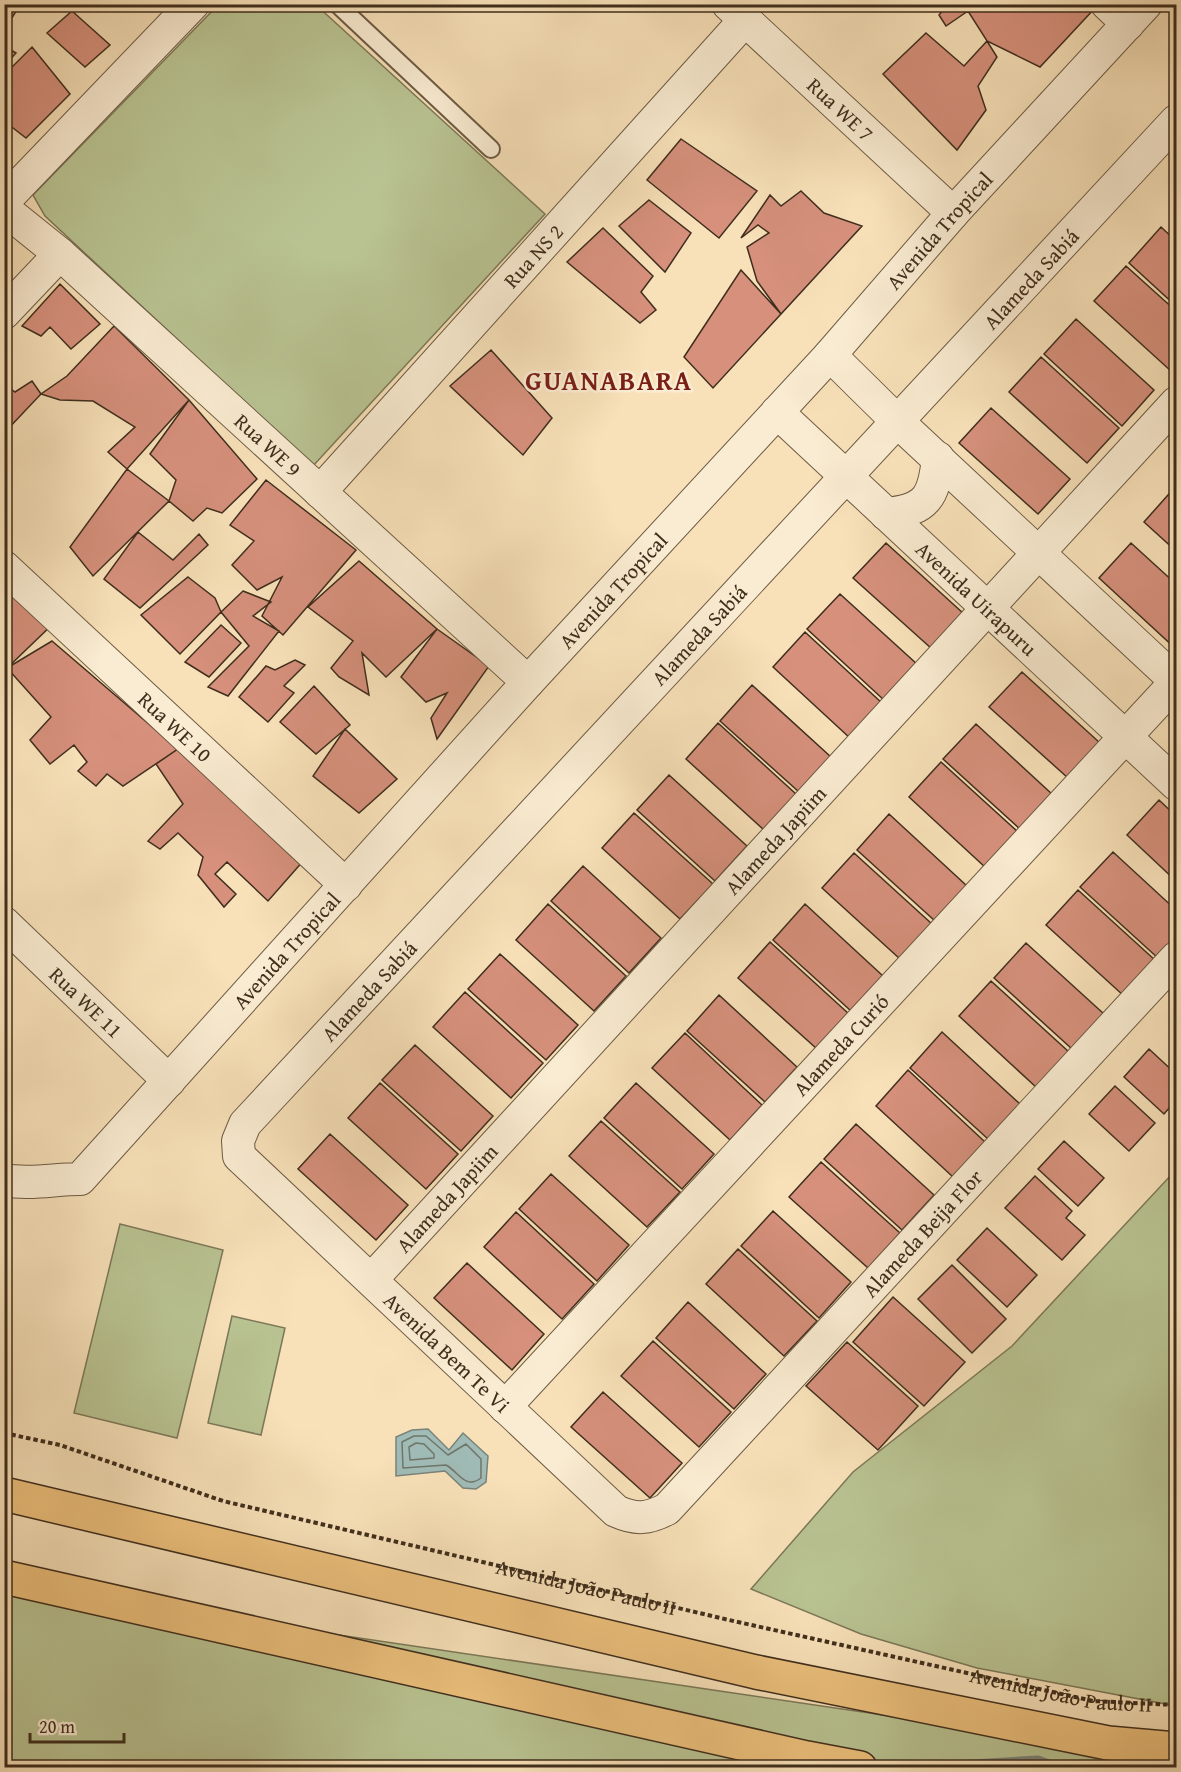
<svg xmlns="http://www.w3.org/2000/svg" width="1181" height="1772" font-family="'Gentium Book Plus',serif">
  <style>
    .green { fill: #b9c392; stroke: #7c7858; stroke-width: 1.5 }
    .water { fill: #a0bcb7; stroke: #798379; stroke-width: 1.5 }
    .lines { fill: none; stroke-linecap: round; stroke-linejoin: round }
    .shore { stroke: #70756a; stroke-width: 1.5 }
    .stream { stroke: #798379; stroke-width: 9 }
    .building { fill: #d6907c; stroke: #3f2e1d; stroke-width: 1.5 }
    .service-casing { stroke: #6d5b44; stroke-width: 20 }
    .minor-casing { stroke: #6d5b44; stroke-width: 34 }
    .primary-casing { stroke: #3f2e1d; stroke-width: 36 }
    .path { stroke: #3f2e1d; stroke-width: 4; stroke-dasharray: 4.5 3; stroke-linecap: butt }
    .service { stroke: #faecd2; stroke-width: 16 }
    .minor { stroke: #faecd2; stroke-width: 32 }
    .primary { stroke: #ecc07c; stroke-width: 33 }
    .labels { text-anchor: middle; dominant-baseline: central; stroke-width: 5; stroke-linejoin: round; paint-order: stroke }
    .street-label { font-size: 21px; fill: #3f2e1d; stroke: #faecd2 }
    .district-label { font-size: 27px; font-weight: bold; letter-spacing: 1.5px; fill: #7a1f14; stroke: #faecd2 }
  </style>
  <rect width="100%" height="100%" fill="#f8e1b9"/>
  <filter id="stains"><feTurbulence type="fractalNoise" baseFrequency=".00333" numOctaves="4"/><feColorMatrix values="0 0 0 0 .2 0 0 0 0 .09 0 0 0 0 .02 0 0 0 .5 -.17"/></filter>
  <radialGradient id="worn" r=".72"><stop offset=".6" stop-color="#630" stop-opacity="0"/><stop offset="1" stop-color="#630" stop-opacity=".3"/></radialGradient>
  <path class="green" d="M 315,4 L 545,214 L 313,466 L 45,216 L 33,195 L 218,5 Z
    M 1172,1174 L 1176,1175 L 1176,1706 L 977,1668 L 861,1634 L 751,1589 L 853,1472 L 1012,1346 Z
    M 120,1224 L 223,1250 L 177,1438 L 74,1413 Z
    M 232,1316 L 285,1328 L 261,1435 L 208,1423 Z
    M 5,1586 L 1176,1758 L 1176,1768 L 5,1768 Z"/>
  <path class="water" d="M 428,1429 L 449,1450 L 463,1433 L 488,1456 L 486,1482 L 476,1489 L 463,1488 L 445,1471 L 396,1476 L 396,1437 L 412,1430 Z"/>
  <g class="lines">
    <path class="shore" d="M 414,1436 L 426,1436 L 448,1455 L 466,1444 L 481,1459 L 481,1478 C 465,1490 459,1472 446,1465 L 403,1468 L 402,1442 Z
      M 416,1443 L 424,1444 L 434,1454 L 434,1458 L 410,1460 L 409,1447 Z"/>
    <path class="stream" d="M 906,1768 L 1038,1760 L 1060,1768"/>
  </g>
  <path class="building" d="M 13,4 L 17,10 L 4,30 L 4,5 Z
    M 948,4 L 1091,4 L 1095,8 L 1040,67 L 987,41 L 968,11 L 946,26 L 939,15 Z
    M 72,11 L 110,45 L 85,67 L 47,33 Z
    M 926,33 L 964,66 L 987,41 L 997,57 L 978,86 L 986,110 L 957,150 L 883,74 Z
    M 4,46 L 16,53 L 4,66 Z
    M 32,47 L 70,94 L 26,138 L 4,121 L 4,75 Z
    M 681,139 L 757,191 L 719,238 L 647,180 Z
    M 801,191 L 824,213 L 862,226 L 781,314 L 757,281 L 747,247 L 769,233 L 758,225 L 741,238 L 770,195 L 781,206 Z
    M 649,200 L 691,233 L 665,272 L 619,226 Z
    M 1161,227 L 1176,241 L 1176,306 L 1129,263 Z
    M 603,228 L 653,276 L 641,292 L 656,310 L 640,323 L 567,262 Z
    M 1126,266 L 1176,311 L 1176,367 L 1172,372 L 1094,301 Z
    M 741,270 L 781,314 L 713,388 L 684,357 Z
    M 60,284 L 100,324 L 71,349 L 50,327 L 41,336 L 22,326 Z
    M 1076,319 L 1154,390 L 1122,426 L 1044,354 Z
    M 114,326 L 189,400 L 127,469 L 108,452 L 135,427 L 93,401 L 60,400 L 41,394 L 67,376 Z
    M 491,350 L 552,418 L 523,455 L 450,386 Z
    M 1041,357 L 1119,428 L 1087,463 L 1009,392 Z
    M 32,381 L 41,394 L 4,433 L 4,384 L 15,392 Z
    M 189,400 L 257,479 L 222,513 L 207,508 L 193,521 L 169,501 L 176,480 L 150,454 Z
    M 991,408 L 1070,479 L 1038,514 L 959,443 Z
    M 127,469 L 169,501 L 93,576 L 70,547 Z
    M 266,480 L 356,550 L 283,635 L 262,616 L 282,577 L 257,590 L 232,565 L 254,541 L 230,525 Z
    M 1176,486 L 1176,551 L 1144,522 Z
    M 138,532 L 173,560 L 199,534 L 208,545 L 140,608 L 104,579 Z
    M 886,543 L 964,614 L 932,649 L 853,578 Z
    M 1131,543 L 1176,584 L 1176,649 L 1099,578 Z
    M 359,561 L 437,629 L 386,677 L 362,653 L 369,695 L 339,677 L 331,668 L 353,641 L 308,607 Z
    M 188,577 L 215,598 L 221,612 L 180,654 L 141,615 Z
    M 4,579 L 59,618 L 4,671 Z
    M 243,591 L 271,602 L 253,616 L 279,631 L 228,696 L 208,687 L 249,646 L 221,612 Z
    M 840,594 L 918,665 L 885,701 L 807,629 Z
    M 221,625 L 241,643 L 209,677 L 185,662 Z
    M 437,629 L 489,666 L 437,739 L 431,718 L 447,693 L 426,702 L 401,677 Z
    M 805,632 L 883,704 L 851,739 L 773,667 Z
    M 52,641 L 178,749 L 123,786 L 107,774 L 96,786 L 78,771 L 87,762 L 74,745 L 50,764 L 30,740 L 51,717 L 7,668 Z
    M 295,660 L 305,665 L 284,686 L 294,693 L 268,722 L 239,697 L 266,666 L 275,670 Z
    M 1022,672 L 1100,743 L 1068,778 L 989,707 Z
    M 752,685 L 831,757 L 799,792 L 720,721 Z
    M 314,686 L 350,725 L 316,754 L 280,722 Z
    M 718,723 L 796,794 L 764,830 L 686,759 Z
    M 976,724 L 1053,795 L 1021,830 L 943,759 Z
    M 345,729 L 397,779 L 359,813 L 313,776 Z
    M 178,749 L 311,852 L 268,901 L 227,862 L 215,874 L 236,894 L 224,907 L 198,875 L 203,857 L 178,833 L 160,849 L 148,841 L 183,804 L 156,764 Z
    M 941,762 L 1019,833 L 986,868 L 909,797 Z
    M 669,775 L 747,846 L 715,881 L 637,810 Z
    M 1159,800 L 1176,816 L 1176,881 L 1127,835 Z
    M 634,813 L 713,884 L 680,919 L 602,848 Z
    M 889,814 L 967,886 L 935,921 L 857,850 Z
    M 1113,852 L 1176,910 L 1176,939 L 1159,959 L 1080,887 Z
    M 854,853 L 932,924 L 900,959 L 822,888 Z
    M 583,866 L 661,938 L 629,973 L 551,901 Z
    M 1078,890 L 1156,961 L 1124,996 L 1046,925 Z
    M 548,904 L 626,976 L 594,1011 L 516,940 Z
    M 805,904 L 883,976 L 851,1011 L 773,940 Z
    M 770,942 L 849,1014 L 817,1049 L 738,978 Z
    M 1026,943 L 1104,1014 L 1072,1049 L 994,978 Z
    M 500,954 L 578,1025 L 546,1060 L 468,989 Z
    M 991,981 L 1069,1052 L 1037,1088 L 959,1016 Z
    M 465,992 L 543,1063 L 511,1098 L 433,1027 Z
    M 719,995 L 797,1067 L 765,1102 L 687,1031 Z
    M 942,1032 L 1020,1104 L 988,1139 L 910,1068 Z
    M 685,1033 L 762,1105 L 730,1140 L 652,1068 Z
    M 415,1045 L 493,1116 L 461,1151 L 382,1080 Z
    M 1149,1049 L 1176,1074 L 1176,1100 L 1164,1114 L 1124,1077 Z
    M 908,1070 L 985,1142 L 953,1177 L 876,1106 Z
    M 380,1083 L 458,1154 L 426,1189 L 348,1118 Z
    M 636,1083 L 714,1154 L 682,1189 L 604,1118 Z
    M 1115,1086 L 1155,1123 L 1129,1151 L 1089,1114 Z
    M 601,1121 L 680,1192 L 647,1227 L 569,1156 Z
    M 856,1124 L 934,1195 L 902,1230 L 824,1159 Z
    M 330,1134 L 408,1205 L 376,1240 L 298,1169 Z
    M 1064,1141 L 1104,1178 L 1078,1206 L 1038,1169 Z
    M 821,1162 L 900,1233 L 868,1268 L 789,1197 Z
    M 551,1174 L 629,1245 L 597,1281 L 519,1209 Z
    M 1035,1176 L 1072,1211 L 1066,1218 L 1085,1235 L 1062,1260 L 1005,1208 Z
    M 773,1211 L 851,1282 L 819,1318 L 741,1246 Z
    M 516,1212 L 594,1284 L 562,1319 L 484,1247 Z
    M 987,1228 L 1037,1275 L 1007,1307 L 957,1260 Z
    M 738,1249 L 817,1321 L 784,1356 L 706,1284 Z
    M 467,1263 L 544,1334 L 512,1370 L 434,1298 Z
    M 952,1265 L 1006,1319 L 972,1353 L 918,1299 Z
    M 893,1297 L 965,1362 L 924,1406 L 853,1342 Z
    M 688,1302 L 766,1374 L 734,1409 L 656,1338 Z
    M 653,1341 L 731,1412 L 699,1447 L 621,1376 Z
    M 847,1342 L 918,1406 L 878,1450 L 806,1386 Z
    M 603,1392 L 682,1463 L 650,1498 L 571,1427 Z"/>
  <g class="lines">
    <defs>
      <path id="service" d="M 337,4 L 491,149"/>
      <g id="minor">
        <path id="s2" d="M 728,4 L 953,213"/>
        <path d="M 1107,4 L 1128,24"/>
        <path id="s3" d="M 1176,121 L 245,1124 L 238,1141 L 239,1156 L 616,1511 C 636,1520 648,1519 667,1509 L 1176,958"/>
        <path d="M 4,201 L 193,4"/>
        <path id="s4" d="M 4,209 L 60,254 L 528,682"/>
        <path d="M 4,313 L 60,254"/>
        <path d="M 830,355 L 898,422 L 1176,681"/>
        <path id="s5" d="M 777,412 L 1176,784"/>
        <path id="s6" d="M 320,492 L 745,20"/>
        <path d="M 886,514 C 927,510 934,497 938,458"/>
        <path id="s7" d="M 4,567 L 346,885"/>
        <path id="s8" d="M 4,923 L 169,1081"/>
        <path id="s9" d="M 4,1180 C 29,1185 55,1179 80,1179 L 528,682 L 830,355 L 953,213 L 1146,4"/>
        <path id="s10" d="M 372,1279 L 1176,403"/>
        <path id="s11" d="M 505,1407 L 1176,682"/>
      </g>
      <path id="primary" d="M 4,1494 L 756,1672 L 1108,1743 L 1176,1749
        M 4,1577 L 807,1758 L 860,1768"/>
    </defs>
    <use href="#service" class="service-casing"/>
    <use href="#minor" class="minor-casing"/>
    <use href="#primary" class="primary-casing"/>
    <path class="path" id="s1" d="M 4,1433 L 60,1445 L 223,1501 L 729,1620 L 1093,1701 L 1176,1705"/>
    <use href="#service" class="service"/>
    <use href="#minor" class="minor"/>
    <use href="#primary" class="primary"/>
  </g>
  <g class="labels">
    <g class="street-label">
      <text stroke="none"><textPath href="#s2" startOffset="154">Rua WE 7</textPath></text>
      <text stroke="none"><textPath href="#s9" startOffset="1356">Avenida Tropical</textPath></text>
      <text stroke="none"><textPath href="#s6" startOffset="318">Rua NS 2</textPath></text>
      <text transform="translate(1031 279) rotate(-47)">Alameda Sabiá</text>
      <text stroke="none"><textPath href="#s4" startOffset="354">Rua WE 9</textPath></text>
      <text stroke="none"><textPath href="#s9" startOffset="870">Avenida Tropical</textPath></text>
      <text stroke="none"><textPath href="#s5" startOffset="273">Avenida Uirapuru</textPath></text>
      <text transform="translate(699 635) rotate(-47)">Alameda Sabiá</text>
      <text stroke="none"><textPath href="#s7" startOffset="234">Rua WE 10</textPath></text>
      <text stroke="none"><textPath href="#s10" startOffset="596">Alameda Japiim</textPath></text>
      <text stroke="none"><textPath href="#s9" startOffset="384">Avenida Tropical</textPath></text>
      <text transform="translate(369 991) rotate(-47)">Alameda Sabiá</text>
      <text stroke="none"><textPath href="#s8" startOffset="114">Rua WE 11</textPath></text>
      <text stroke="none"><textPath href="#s11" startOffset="494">Alameda Curió</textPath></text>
      <text stroke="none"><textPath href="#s10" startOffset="110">Alameda Japiim</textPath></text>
      <text stroke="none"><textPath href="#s3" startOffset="2349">Alameda Beija Flor</textPath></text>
      <text stroke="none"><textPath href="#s3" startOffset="1688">Avenida Bem Te Vi</textPath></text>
      <text stroke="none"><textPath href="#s1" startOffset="603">Avenida João Paulo II</textPath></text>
      <text stroke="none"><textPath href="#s1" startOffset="1089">Avenida João Paulo II</textPath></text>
    </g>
    <g class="district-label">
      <text x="609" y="380">GUANABARA</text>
    </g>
  </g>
  <rect width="1181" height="1772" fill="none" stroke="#f8e1b9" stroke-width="24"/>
  <rect x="6" y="6" width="1169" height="1760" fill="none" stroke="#3f2e1d" stroke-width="3"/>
  <rect x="12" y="12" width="1157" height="1748" fill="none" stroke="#3f2e1d" stroke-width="1.5"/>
  <path d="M30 1733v9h94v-9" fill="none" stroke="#3f2e1d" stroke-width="3"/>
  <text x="39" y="1733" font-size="18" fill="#3f2e1d" stroke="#faecd2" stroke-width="4.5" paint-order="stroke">20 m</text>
  <rect width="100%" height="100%" filter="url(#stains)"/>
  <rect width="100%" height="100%" fill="url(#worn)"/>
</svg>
